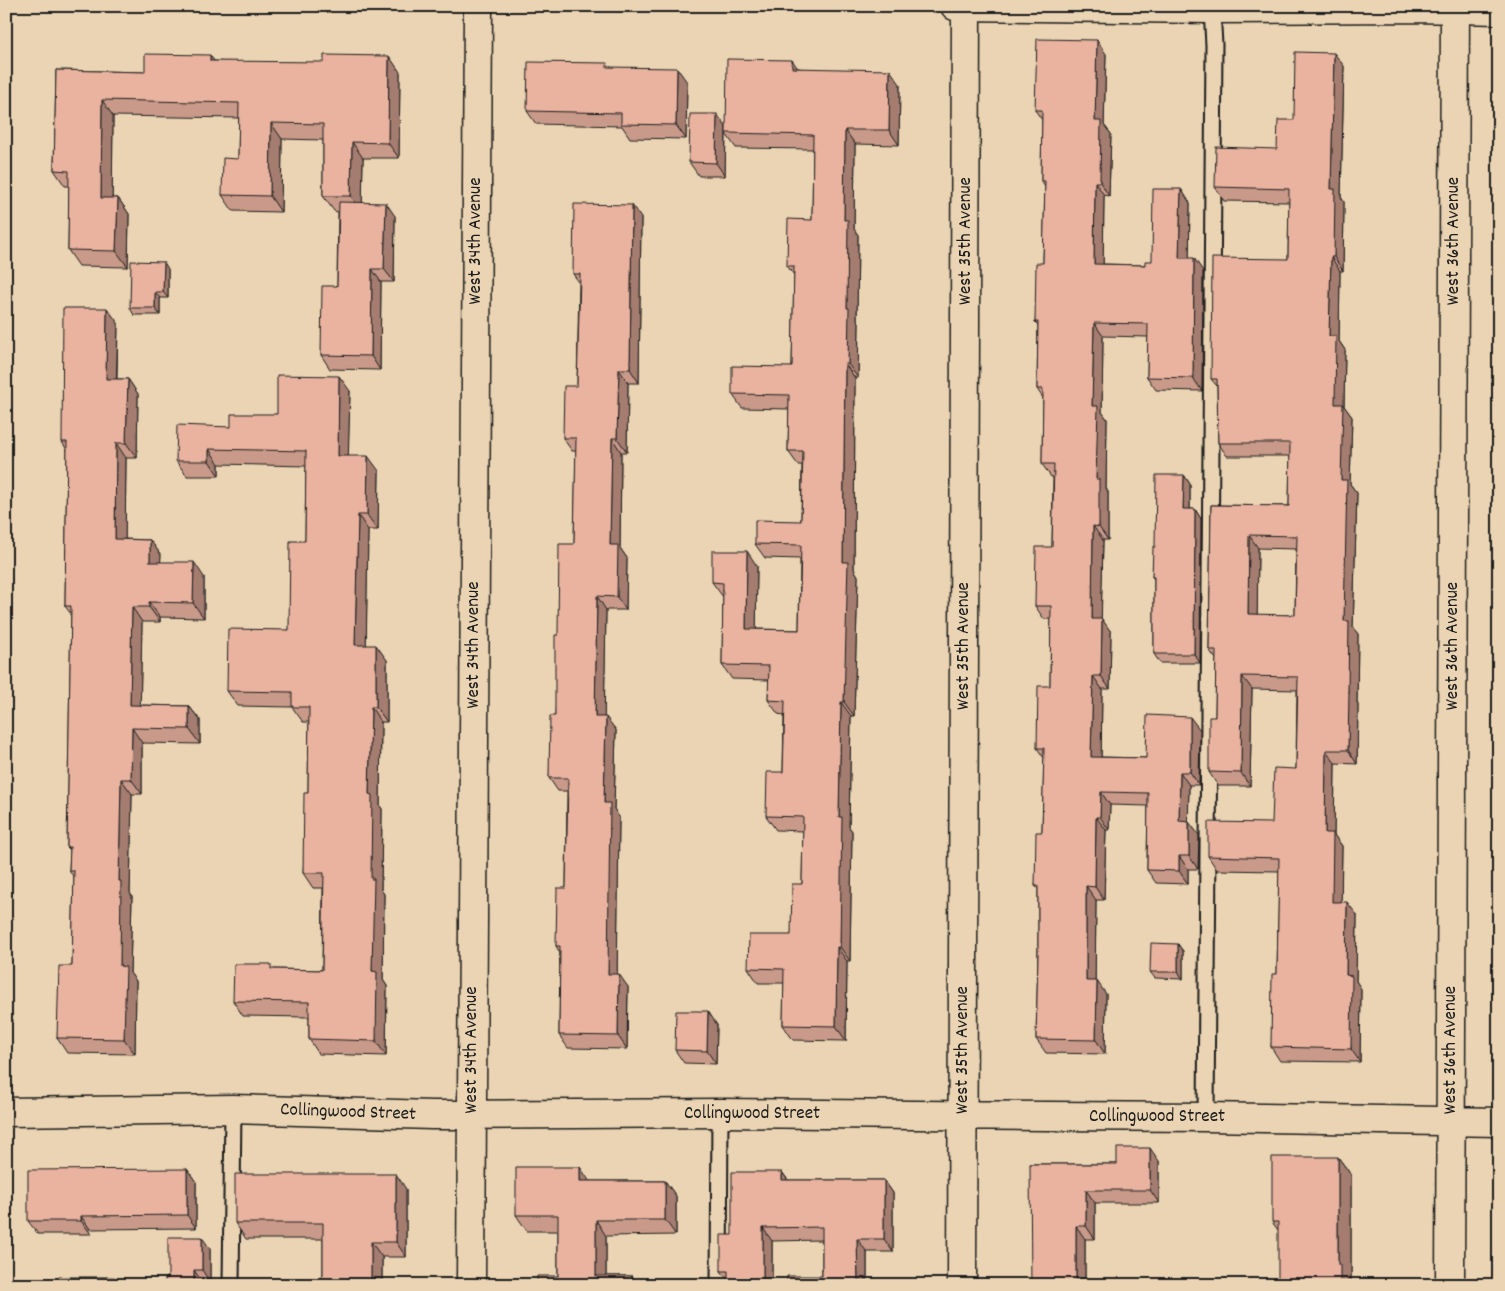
<svg xmlns="http://www.w3.org/2000/svg" width="1505" height="1291" font-family="Dekko,sans-serif">
  <style>
    .lines { fill: none; stroke-linecap: round; stroke-linejoin: round }
    .service-casing { stroke: #1c1c1c; stroke-width: 19 }
    .minor-casing { stroke: #1c1c1c; stroke-width: 31 }
    .tertiary-casing { stroke: #1c1c1c; stroke-width: 31 }
    .service { stroke: #ead4b3; stroke-width: 15 }
    .minor { stroke: #ead4b3; stroke-width: 28 }
    .tertiary { stroke: #ead4b3; stroke-width: 28 }
    .wall { fill: #c99a8a; stroke: #1c1c1c; fill-rule: evenodd }
    .shaded-wall { fill: #a47d70; stroke: #1c1c1c }
    .building { fill: #eab3a0; stroke: #1c1c1c; fill-rule: evenodd }
    .labels { text-anchor: middle; dominant-baseline: central; stroke-width: 4; stroke-linejoin: round; paint-order: stroke }
    .street-label { font-size: 19px; fill: #1c1c1c; stroke: #ead4b3 }
  </style>
  <rect width="100%" height="100%" fill="#ead4b3"/>
  <filter id="ink" filterUnits="userSpaceOnUse"><feTurbulence type="fractalNoise" baseFrequency=".02" numOctaves="2"/><feDisplacementMap in="SourceGraphic" scale="10" xChannelSelector="R" yChannelSelector="G"/><feConvolveMatrix kernelMatrix="1 2 1 2 8 2 1 2 1" color-interpolation-filters="sRGB"/></filter>
  <g filter="url(#ink)">
    <g class="lines">
      <defs>
        <path id="service" d="M 1206,1117 L 1214,45 L 1212,9
          M 231,1285 L 233,1109
          M 719,1285 L 720,1113"/>
        <path id="minor" d="M 6,1112 L 233,1109 L 432,1115 L 720,1113 L 914,1115 L 1206,1117 L 1499,1122
          M 471,1285 L 478,6
          M 962,1285 L 966,6
          M 1450,1285 L 1455,6"/>
        <path id="tertiary" d="M 955,6 L 1212,9 L 1415,8 L 1499,10"/>
      </defs>
      <use href="#service" class="service-casing"/>
      <use href="#minor" class="minor-casing"/>
      <use href="#tertiary" class="tertiary-casing"/>
      <use href="#service" class="service"/>
      <use href="#minor" class="minor"/>
      <use href="#tertiary" class="tertiary"/>
    </g>
    <path class="wall" d="M 1106,54 L 1104,125 L 1111,134 L 1109,196 L 1104,195 L 1103,264 L 1145,265 L 1152,261 L 1181,189 L 1190,203 L 1189,258 L 1203,271 L 1202,391 L 1156,390 L 1147,377 L 1148,337 L 1103,336 L 1102,412 L 1107,419 L 1106,488 L 1108,492 L 1108,540 L 1103,540 L 1101,619 L 1111,632 L 1110,689 L 1102,689 L 1101,757 L 1146,758 L 1200,730 L 1199,785 L 1189,785 L 1188,822 L 1199,835 L 1198,869 L 1188,869 L 1188,884 L 1156,883 L 1147,870 L 1148,806 L 1110,805 L 1109,830 L 1106,830 L 1104,900 L 1096,900 L 1095,981 L 1106,994 L 1105,1054 L 1046,1053 L 1036,1039 L 1038,954 L 1038,889 L 1035,886 L 1042,832 L 1044,758 L 1037,748 L 1050,686 L 1051,619 L 1044,619 L 1035,606 L 1052,547 L 1053,477 L 1051,477 L 1042,464 L 1043,398 L 1037,389 L 1038,325 L 1035,322 L 1043,263 L 1045,187 L 1041,181 L 1042,120 L 1035,110 Z
      M 214,61 L 400,72 L 399,158 L 363,158 L 362,202 L 395,216 L 394,282 L 381,282 L 380,370 L 330,369 L 321,355 L 337,286 L 338,212 L 334,211 L 323,196 L 323,140 L 282,139 L 281,212 L 233,211 L 222,195 L 238,159 L 239,118 L 113,116 L 112,198 L 118,198 L 129,214 L 128,267 L 79,266 L 68,250 L 69,186 L 65,186 L 54,170 L 56,70 L 145,72 Z
      M 1344,66 L 1341,197 L 1344,202 L 1343,271 L 1340,271 L 1339,341 L 1345,350 L 1344,406 L 1352,417 L 1350,484 L 1357,493 L 1353,628 L 1358,634 L 1357,703 L 1358,705 L 1357,764 L 1335,763 L 1334,835 L 1342,846 L 1341,902 L 1357,915 L 1356,981 L 1361,989 L 1360,1062 L 1280,1061 L 1271,1047 L 1277,974 L 1279,871 L 1217,870 L 1208,856 L 1272,823 L 1296,769 L 1297,690 L 1252,689 L 1250,786 L 1218,786 L 1209,772 L 1215,717 L 1216,659 L 1209,650 L 1211,505 L 1289,506 L 1290,456 L 1227,456 L 1218,443 L 1217,386 L 1211,379 L 1288,259 L 1289,202 L 1224,201 L 1215,187 L 1277,149 L 1294,120 ZM 1258,548 L 1296,549 L 1295,615 L 1257,615 Z
      M 610,67 L 687,82 L 686,139 L 630,138 L 622,126 L 536,124 L 527,111 Z
      M 798,68 L 900,84 L 899,145 L 855,144 L 854,229 L 858,235 L 857,320 L 859,322 L 858,378 L 855,378 L 854,569 L 858,576 L 854,716 L 851,716 L 849,827 L 852,831 L 850,961 L 847,961 L 846,1041 L 793,1040 L 783,1025 L 784,983 L 758,983 L 748,968 L 791,935 L 802,884 L 803,831 L 776,830 L 766,816 L 783,772 L 784,715 L 778,714 L 768,700 L 769,680 L 732,679 L 722,665 L 723,597 L 712,582 L 757,566 L 756,629 L 799,630 L 800,559 L 765,558 L 755,544 L 801,521 L 802,465 L 798,465 L 788,451 L 789,409 L 742,408 L 732,394 L 792,367 L 794,275 L 787,266 L 812,220 L 813,149 L 736,148 L 726,134 L 725,176 L 699,176 L 689,162 L 726,127 Z
      M 641,218 L 639,383 L 628,383 L 627,452 L 621,452 L 620,548 L 627,558 L 626,610 L 606,610 L 604,717 L 616,730 L 614,809 L 619,817 L 617,974 L 628,987 L 627,1049 L 568,1048 L 559,1035 L 560,953 L 556,946 L 566,888 L 567,791 L 558,791 L 549,778 L 555,716 L 558,635 L 574,544 L 576,451 L 572,451 L 563,438 L 577,386 L 579,282 L 573,274 Z
      M 168,269 L 168,298 L 160,298 L 160,315 L 134,315 L 130,308 Z
      M 118,323 L 117,379 L 128,379 L 138,394 L 137,458 L 126,458 L 125,539 L 150,540 L 161,555 L 160,562 L 204,577 L 204,618 L 160,617 L 160,622 L 142,622 L 140,705 L 189,706 L 200,720 L 200,744 L 142,743 L 142,794 L 132,794 L 130,893 L 132,896 L 130,973 L 136,981 L 135,1054 L 67,1053 L 57,1038 L 72,966 L 74,877 L 69,871 L 70,850 L 67,847 L 71,614 L 65,606 L 67,450 L 62,442 Z
      M 350,391 L 348,456 L 379,471 L 378,530 L 368,530 L 366,645 L 387,660 L 387,722 L 381,722 L 380,806 L 382,809 L 381,890 L 384,894 L 383,980 L 387,986 L 386,1056 L 319,1054 L 309,1039 L 309,1017 L 243,1016 L 233,1001 L 274,969 L 322,970 L 323,888 L 313,888 L 303,873 L 308,793 L 309,722 L 303,722 L 292,707 L 238,706 L 227,691 L 289,630 L 305,541 L 306,466 L 219,464 L 219,476 L 187,476 L 176,461 L 231,427 L 277,414 Z
      M 1184,475 L 1190,484 L 1190,509 L 1195,509 L 1201,519 L 1200,663 L 1160,663 L 1154,654 L 1154,579 L 1152,577 L 1155,547 Z
      M 1183,951 L 1183,979 L 1155,978 L 1150,972 Z
      M 717,1025 L 716,1064 L 684,1063 L 675,1050 Z
      M 1338,1157 L 1351,1175 L 1351,1279 L 1353,1282 L 1353,1285 L 1278,1230 L 1272,1222 Z
      M 1159,1161 L 1159,1203 L 1095,1203 L 1095,1239 L 1085,1239 L 1085,1285 L 1030,1164 L 1117,1164 Z
      M 187,1169 L 196,1182 L 196,1228 L 90,1229 L 91,1234 L 38,1234 L 28,1221 Z
      M 782,1172 L 788,1180 L 884,1180 L 893,1193 L 893,1252 L 867,1252 L 867,1285 L 787,1285 L 822,1276 L 822,1240 L 772,1241 L 772,1285 L 728,1280 L 721,1271 L 732,1235 Z
      M 590,1181 L 665,1181 L 676,1196 L 676,1235 L 606,1236 L 606,1276 L 632,1276 L 638,1285 L 537,1285 L 558,1276 L 558,1231 L 527,1231 L 516,1215 Z
      M 406,1189 L 406,1257 L 382,1257 L 382,1285 L 323,1275 L 323,1239 L 246,1239 L 235,1223 Z
      M 210,1249 L 210,1282 L 202,1282 L 202,1285 L 168,1278 Z"/>
    <path class="shaded-wall" d="M 1097,40 L 1106,54 L 1104,125 L 1111,134 L 1109,196 L 1100,182 L 1095,121 Z
      M 1334,53 L 1344,66 L 1341,197 L 1344,202 L 1343,271 L 1334,257 L 1331,189 Z
      M 210,55 L 221,71 L 210,61 Z
      M 389,56 L 400,72 L 399,158 L 388,143 Z
      M 792,60 L 802,74 L 792,68 Z
      M 677,68 L 687,82 L 686,139 L 676,125 Z
      M 890,70 L 900,84 L 899,145 L 889,130 Z
      M 102,100 L 113,116 L 112,213 L 101,198 Z
      M 717,114 L 726,127 L 725,176 L 716,163 Z
      M 271,123 L 282,139 L 281,212 L 270,196 Z
      M 845,130 L 855,144 L 854,229 L 858,235 L 857,320 L 859,322 L 858,378 L 848,364 L 847,308 L 844,220 Z
      M 352,142 L 363,158 L 362,212 L 351,196 Z
      M 1095,182 L 1104,195 L 1103,277 L 1094,264 Z
      M 1181,189 L 1190,203 L 1189,271 L 1179,258 Z
      M 118,198 L 129,214 L 128,267 L 116,251 Z
      M 386,203 L 395,216 L 394,282 L 384,269 Z
      M 632,205 L 641,218 L 639,383 L 630,369 Z
      M 1331,257 L 1340,271 L 1339,341 L 1345,350 L 1344,406 L 1352,417 L 1350,484 L 1357,493 L 1353,628 L 1358,634 L 1357,703 L 1358,705 L 1357,764 L 1348,750 L 1348,692 L 1344,621 L 1341,480 L 1329,336 Z
      M 1194,258 L 1203,271 L 1202,391 L 1193,378 Z
      M 164,262 L 168,269 L 168,298 L 163,292 Z
      M 372,269 L 381,282 L 380,370 L 371,356 Z
      M 155,292 L 160,298 L 160,315 L 155,308 Z
      M 107,308 L 118,323 L 116,393 L 106,379 Z
      M 1094,323 L 1103,336 L 1102,412 L 1107,419 L 1106,488 L 1108,492 L 1108,540 L 1099,527 L 1092,406 Z
      M 845,364 L 855,378 L 854,569 L 858,576 L 854,716 L 844,702 L 843,562 Z
      M 619,369 L 628,383 L 627,452 L 617,438 Z
      M 339,376 L 350,391 L 348,471 L 338,456 Z
      M 128,379 L 138,394 L 137,458 L 126,443 Z
      M 612,438 L 621,452 L 620,548 L 627,558 L 626,610 L 617,597 L 610,545 Z
      M 116,443 L 126,458 L 125,554 L 115,539 Z
      M 209,449 L 219,464 L 219,476 L 209,461 Z
      M 368,456 L 379,471 L 378,530 L 367,515 Z
      M 1184,475 L 1190,484 L 1190,518 L 1183,509 Z
      M 1195,509 L 1201,519 L 1200,663 L 1194,654 Z
      M 358,515 L 368,530 L 366,660 L 355,645 Z
      M 1093,526 L 1103,540 L 1101,632 L 1092,619 Z
      M 1249,535 L 1258,548 L 1257,628 L 1248,614 Z
      M 150,540 L 161,555 L 160,576 L 150,562 Z
      M 747,551 L 757,566 L 756,643 L 746,629 Z
      M 194,562 L 204,577 L 204,618 L 193,603 Z
      M 597,596 L 606,610 L 604,730 L 595,717 Z
      M 149,602 L 160,617 L 160,622 L 149,607 Z
      M 132,607 L 142,622 L 140,719 L 130,705 Z
      M 1102,619 L 1111,632 L 1110,689 L 1101,676 Z
      M 376,645 L 387,660 L 387,722 L 376,707 Z
      M 1093,676 L 1102,689 L 1101,770 L 1091,757 Z
      M 1242,676 L 1252,689 L 1250,786 L 1241,773 Z
      M 841,702 L 851,716 L 849,827 L 852,831 L 850,961 L 840,947 L 839,817 Z
      M 189,706 L 200,720 L 200,744 L 189,729 Z
      M 371,707 L 381,722 L 380,806 L 382,809 L 381,890 L 384,894 L 383,980 L 387,986 L 386,1056 L 376,1041 L 372,971 L 369,794 Z
      M 606,717 L 616,730 L 614,809 L 619,817 L 617,987 L 608,974 L 604,803 Z
      M 1190,717 L 1200,730 L 1199,785 L 1190,772 Z
      M 132,728 L 142,743 L 142,794 L 131,779 Z
      M 1326,750 L 1335,763 L 1334,835 L 1342,846 L 1341,915 L 1332,902 L 1325,833 Z
      M 1180,772 L 1189,785 L 1188,835 L 1179,821 Z
      M 121,779 L 132,794 L 130,893 L 132,896 L 130,973 L 136,981 L 135,1054 L 124,1039 L 120,966 L 119,881 Z
      M 1101,792 L 1110,805 L 1109,830 L 1100,817 Z
      M 1096,817 L 1106,830 L 1104,900 L 1095,887 Z
      M 1189,822 L 1199,835 L 1198,869 L 1189,856 Z
      M 1179,856 L 1188,869 L 1188,884 L 1179,871 Z
      M 1086,886 L 1096,900 L 1095,994 L 1086,981 Z
      M 1347,902 L 1357,915 L 1356,981 L 1361,989 L 1360,1062 L 1351,1049 L 1346,975 Z
      M 1178,944 L 1183,951 L 1183,979 L 1178,972 Z
      M 837,947 L 847,961 L 846,1041 L 836,1026 Z
      M 619,974 L 628,987 L 627,1049 L 618,1036 Z
      M 1097,981 L 1106,994 L 1105,1054 L 1096,1040 Z
      M 708,1011 L 717,1025 L 716,1064 L 707,1051 Z
      M 1150,1148 L 1159,1161 L 1159,1203 L 1150,1190 Z
      M 1338,1157 L 1351,1175 L 1351,1279 L 1353,1282 L 1353,1285 L 1340,1285 L 1338,1265 Z
      M 580,1167 L 590,1182 L 580,1181 Z
      M 187,1169 L 196,1182 L 196,1228 L 187,1215 Z
      M 782,1172 L 791,1185 L 782,1180 Z
      M 396,1174 L 406,1189 L 406,1257 L 396,1242 Z
      M 884,1180 L 893,1193 L 893,1252 L 884,1239 Z
      M 665,1181 L 676,1196 L 676,1235 L 665,1220 Z
      M 1086,1190 L 1095,1203 L 1095,1239 L 1086,1226 Z
      M 81,1216 L 90,1229 L 91,1234 L 81,1221 Z
      M 596,1220 L 606,1236 L 606,1285 L 596,1276 Z
      M 1076,1226 L 1085,1239 L 1085,1285 L 1076,1285 Z
      M 763,1228 L 772,1241 L 772,1285 L 763,1285 Z
      M 202,1237 L 210,1249 L 210,1282 L 202,1270 Z
      M 857,1239 L 867,1252 L 867,1285 L 858,1285 Z
      M 371,1242 L 382,1257 L 382,1285 L 371,1285 Z
      M 194,1270 L 202,1282 L 202,1285 L 194,1285 Z
      M 632,1276 L 638,1285 L 632,1285 Z
      M 114,1277 L 119,1285 L 114,1285 Z"/>
    <path class="building" d="M 1037,39 L 1097,40 L 1095,121 L 1101,121 L 1100,182 L 1095,182 L 1094,264 L 1145,265 L 1145,261 L 1152,261 L 1153,189 L 1181,189 L 1179,258 L 1194,258 L 1193,378 L 1147,377 L 1148,324 L 1094,323 L 1092,406 L 1098,406 L 1096,479 L 1099,479 L 1099,527 L 1093,526 L 1092,619 L 1102,619 L 1101,676 L 1093,676 L 1091,757 L 1146,758 L 1147,715 L 1190,717 L 1190,772 L 1180,772 L 1179,821 L 1189,822 L 1189,856 L 1179,856 L 1179,871 L 1147,870 L 1148,793 L 1101,792 L 1100,817 L 1096,817 L 1095,887 L 1086,886 L 1086,981 L 1097,981 L 1096,1040 L 1036,1039 L 1038,954 L 1038,886 L 1035,886 L 1036,832 L 1042,832 L 1044,748 L 1037,748 L 1038,686 L 1050,686 L 1051,606 L 1035,606 L 1036,547 L 1052,547 L 1054,464 L 1042,464 L 1043,389 L 1037,389 L 1038,322 L 1035,322 L 1036,263 L 1043,263 L 1045,181 L 1041,181 L 1042,110 L 1035,110 Z
      M 1295,52 L 1334,53 L 1331,189 L 1335,189 L 1334,257 L 1331,257 L 1329,336 L 1336,336 L 1335,404 L 1343,404 L 1341,480 L 1347,480 L 1344,621 L 1349,621 L 1348,692 L 1349,692 L 1348,750 L 1326,750 L 1325,833 L 1333,833 L 1332,902 L 1347,902 L 1346,975 L 1352,976 L 1351,1049 L 1271,1047 L 1272,974 L 1277,974 L 1279,858 L 1208,856 L 1208,822 L 1272,823 L 1274,768 L 1296,769 L 1298,677 L 1242,676 L 1241,773 L 1209,772 L 1209,717 L 1215,717 L 1216,650 L 1209,650 L 1211,505 L 1289,506 L 1290,443 L 1218,443 L 1217,379 L 1211,379 L 1212,258 L 1288,259 L 1289,189 L 1215,187 L 1216,147 L 1277,149 L 1278,120 L 1294,120 ZM 1249,535 L 1297,536 L 1295,615 L 1248,614 Z
      M 145,54 L 210,55 L 210,61 L 324,62 L 324,55 L 389,56 L 388,143 L 352,142 L 351,196 L 323,196 L 323,124 L 271,123 L 270,196 L 222,195 L 223,158 L 238,159 L 239,103 L 102,100 L 101,198 L 118,198 L 116,251 L 68,250 L 69,171 L 54,170 L 56,70 L 145,72 Z
      M 727,59 L 792,60 L 792,68 L 890,70 L 889,130 L 845,130 L 844,220 L 848,220 L 847,308 L 849,308 L 848,364 L 845,364 L 843,562 L 848,562 L 844,702 L 841,702 L 839,817 L 842,817 L 840,947 L 837,947 L 836,1026 L 783,1025 L 784,969 L 748,968 L 749,935 L 791,935 L 792,884 L 802,884 L 803,817 L 766,816 L 767,772 L 783,772 L 785,701 L 768,700 L 769,666 L 722,665 L 723,583 L 712,582 L 712,551 L 747,551 L 746,629 L 799,630 L 801,545 L 755,544 L 755,520 L 801,521 L 803,451 L 788,451 L 789,395 L 732,394 L 732,366 L 792,367 L 794,266 L 787,266 L 788,219 L 812,220 L 813,135 L 726,133 Z
      M 528,62 L 607,63 L 607,67 L 677,68 L 676,125 L 621,124 L 621,113 L 527,111 Z
      M 690,114 L 717,114 L 716,163 L 689,162 Z
      M 339,202 L 386,203 L 384,269 L 372,269 L 371,356 L 321,355 L 322,286 L 337,286 Z
      M 574,204 L 632,205 L 630,369 L 619,369 L 617,438 L 612,438 L 610,545 L 618,545 L 617,597 L 597,596 L 595,717 L 606,717 L 604,803 L 610,803 L 608,974 L 619,974 L 618,1036 L 559,1035 L 560,946 L 556,946 L 557,888 L 566,888 L 568,778 L 549,778 L 550,716 L 555,716 L 555,635 L 558,635 L 559,544 L 574,544 L 576,438 L 563,438 L 564,386 L 577,386 L 580,274 L 573,274 Z
      M 131,261 L 164,262 L 163,292 L 155,292 L 155,308 L 130,308 Z
      M 63,308 L 107,308 L 106,379 L 128,379 L 126,443 L 116,443 L 115,539 L 150,540 L 150,562 L 194,562 L 193,603 L 149,602 L 149,607 L 132,607 L 130,705 L 189,706 L 189,729 L 132,728 L 131,779 L 121,779 L 119,881 L 121,881 L 120,966 L 126,967 L 124,1039 L 57,1038 L 59,966 L 72,966 L 74,871 L 69,871 L 70,847 L 67,847 L 71,606 L 65,606 L 67,442 L 62,442 Z
      M 277,375 L 339,376 L 338,456 L 368,456 L 367,515 L 358,515 L 355,645 L 376,645 L 376,707 L 371,707 L 369,794 L 372,795 L 371,879 L 374,879 L 372,971 L 377,972 L 376,1041 L 309,1039 L 309,1002 L 233,1001 L 234,964 L 271,964 L 271,969 L 322,970 L 324,873 L 303,873 L 304,793 L 308,793 L 309,707 L 292,707 L 292,692 L 227,691 L 228,629 L 289,630 L 290,541 L 305,541 L 306,451 L 209,449 L 209,461 L 176,461 L 177,425 L 231,427 L 231,414 L 277,414 Z
      M 1156,475 L 1184,475 L 1183,509 L 1195,509 L 1194,654 L 1154,654 L 1154,577 L 1152,577 L 1153,547 L 1155,547 Z
      M 1151,943 L 1178,944 L 1178,972 L 1150,972 Z
      M 676,1011 L 708,1011 L 707,1051 L 675,1050 Z
      M 1117,1148 L 1150,1148 L 1150,1190 L 1086,1190 L 1086,1226 L 1076,1226 L 1076,1285 L 1031,1285 L 1030,1164 L 1117,1164 Z
      M 1272,1157 L 1338,1157 L 1338,1265 L 1340,1265 L 1340,1285 L 1278,1285 L 1278,1222 L 1272,1222 Z
      M 516,1167 L 580,1167 L 580,1181 L 665,1181 L 665,1220 L 596,1220 L 596,1276 L 632,1276 L 632,1285 L 537,1285 L 537,1276 L 558,1276 L 558,1215 L 516,1215 Z
      M 187,1169 L 187,1215 L 81,1216 L 81,1221 L 28,1221 L 28,1170 Z
      M 732,1172 L 782,1172 L 782,1180 L 884,1180 L 884,1239 L 857,1239 L 858,1285 L 787,1285 L 787,1276 L 822,1276 L 822,1227 L 763,1228 L 763,1285 L 728,1285 L 728,1271 L 721,1271 L 721,1235 L 732,1235 Z
      M 235,1174 L 396,1174 L 396,1242 L 371,1242 L 371,1285 L 321,1285 L 321,1275 L 323,1275 L 323,1223 L 235,1223 Z
      M 168,1237 L 202,1237 L 202,1270 L 194,1270 L 194,1285 L 165,1285 L 165,1278 L 168,1278 Z
      M 59,1277 L 114,1277 L 114,1285 L 59,1285 Z"/>
  </g>
  <g class="labels">
    <g class="street-label">
      <text transform="translate(476 241) rotate(-90)">West 34th Avenue</text>
      <text transform="translate(966 241) rotate(-90)">West 35th Avenue</text>
      <text transform="translate(1454 241) rotate(-90)">West 36th Avenue</text>
      <text transform="translate(474 645) rotate(-90)">West 34th Avenue</text>
      <text transform="translate(964 646) rotate(-90)">West 35th Avenue</text>
      <text transform="translate(1453 646) rotate(-90)">West 36th Avenue</text>
      <text transform="translate(472 1050) rotate(-90)">West 34th Avenue</text>
      <text transform="translate(963 1050) rotate(-90)">West 35th Avenue</text>
      <text transform="translate(1451 1050) rotate(-90)">West 36th Avenue</text>
      <text transform="translate(348 1113) rotate(2)">Collingwood Street</text>
      <text x="752" y="1114">Collingwood Street</text>
      <text x="1157" y="1117">Collingwood Street</text>
    </g>
  </g>
  <rect width="1505" height="1291" fill="none" stroke="#ead4b3" stroke-width="25"/>
  <rect x="12" y="12" width="1480" height="1266" fill="none" stroke="#1c1c1c" stroke-width="2" filter="url(#ink)"/>
</svg>
